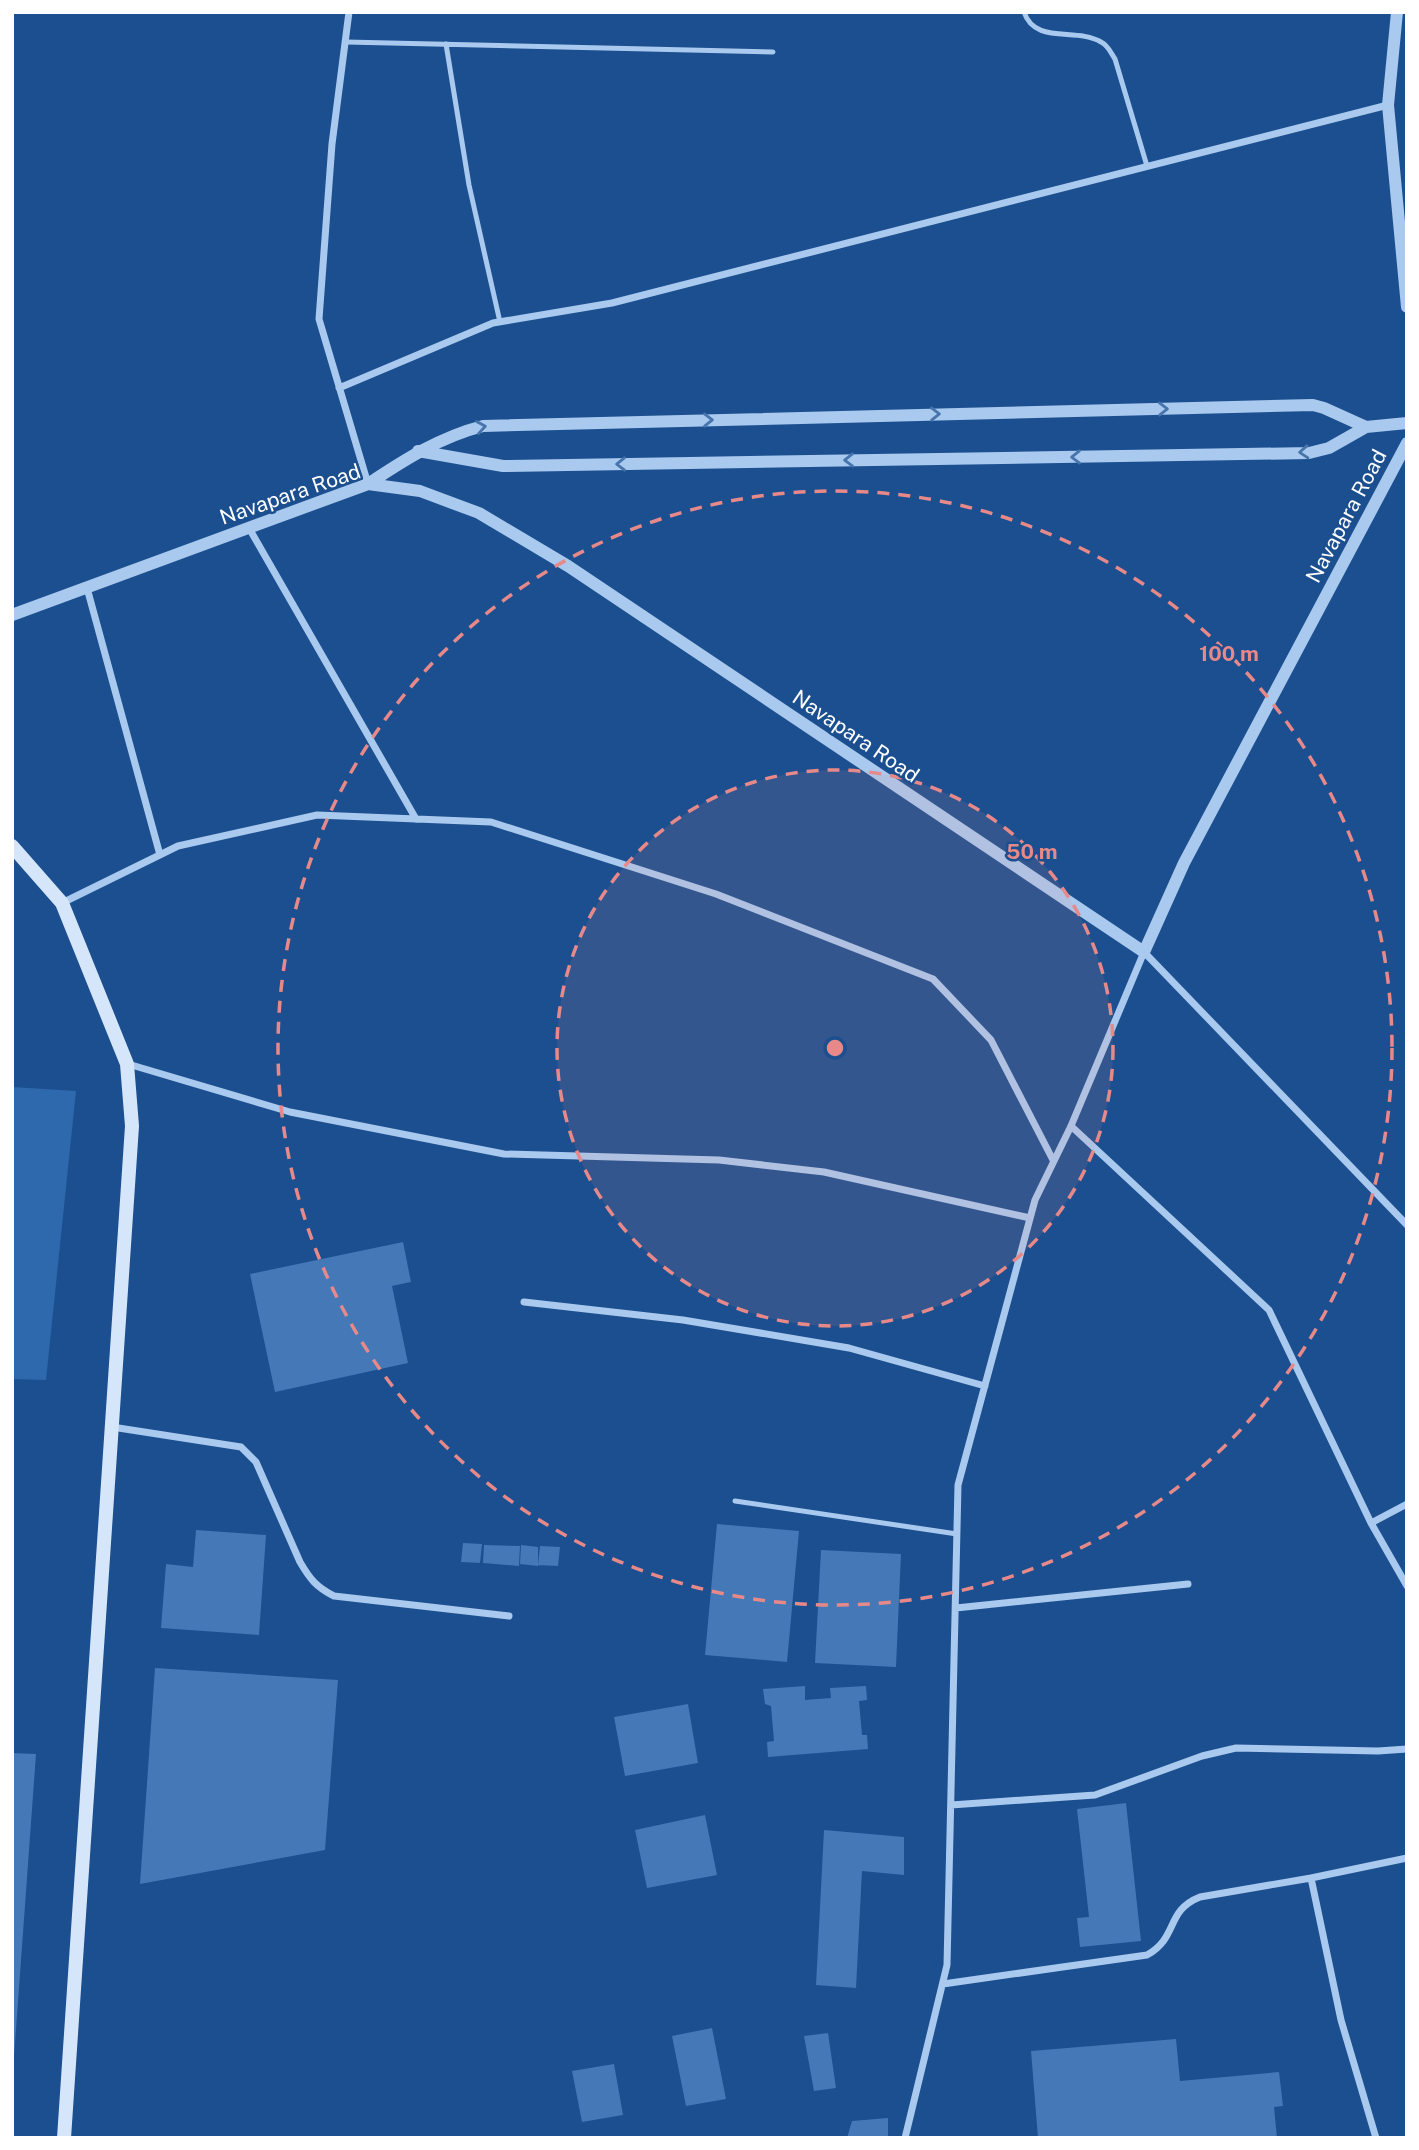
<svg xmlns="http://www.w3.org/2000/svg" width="1419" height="2150" font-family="'Public Sans',sans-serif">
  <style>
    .green { fill: #2e69ad }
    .building { fill: #4478b7 }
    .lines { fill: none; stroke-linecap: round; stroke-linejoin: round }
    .service { stroke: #a9c9ee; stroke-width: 5 }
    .minor { stroke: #a9c9ee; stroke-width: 7 }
    .tertiary { stroke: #a9c9ee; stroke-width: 12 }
    .secondary { stroke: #d6e6fa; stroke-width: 14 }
    .oneway { stroke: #4674ac }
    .ring { fill: none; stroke: #e88989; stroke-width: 3.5; stroke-dasharray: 12 9 }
    .labels { text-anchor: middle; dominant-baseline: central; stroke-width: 5; stroke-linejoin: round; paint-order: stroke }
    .street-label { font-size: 21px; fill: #fff; stroke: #1b4f8f }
    .centre { fill: #e88989; stroke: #1b4f8f; stroke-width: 3.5 }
    .ring-label { font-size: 21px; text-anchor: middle; font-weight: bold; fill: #e88989; stroke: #1b4f8f; stroke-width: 5; stroke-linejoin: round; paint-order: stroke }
  </style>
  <rect width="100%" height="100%" fill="#1b4f8f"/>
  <path class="green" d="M 12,1087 L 76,1091 L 46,1380 L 12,1379 Z"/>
  <path class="building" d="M 403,1242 L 411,1282 L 392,1286 L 408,1363 L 275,1392 L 250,1274 Z
    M 717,1524 L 799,1531 L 787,1662 L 705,1655 Z
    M 196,1530 L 266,1535 L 259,1635 L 161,1628 L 166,1564 L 193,1567 Z
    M 463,1543 L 482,1544 L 480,1563 L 461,1562 Z
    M 484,1545 L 520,1546 L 519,1566 L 483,1563 Z
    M 521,1545 L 538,1547 L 538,1566 L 520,1564 Z
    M 540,1546 L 560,1547 L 558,1566 L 538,1565 Z
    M 821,1550 L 901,1554 L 896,1667 L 815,1663 Z
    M 155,1668 L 338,1680 L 325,1850 L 140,1884 Z
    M 805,1686 L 805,1700 L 831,1698 L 830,1688 L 866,1686 L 867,1700 L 859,1701 L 862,1735 L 867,1735 L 868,1749 L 768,1757 L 767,1742 L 774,1741 L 771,1706 L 765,1704 L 763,1689 Z
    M 688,1704 L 698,1763 L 625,1776 L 614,1717 Z
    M 12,1753 L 36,1754 L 14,2057 L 12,2057 Z
    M 1126,1803 L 1141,1941 L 1080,1947 L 1077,1918 L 1089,1917 L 1077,1809 Z
    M 705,1815 L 717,1875 L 647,1888 L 635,1830 Z
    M 824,1830 L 904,1837 L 904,1875 L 862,1871 L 856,1988 L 816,1985 Z
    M 712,2028 L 726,2099 L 686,2106 L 672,2036 Z
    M 828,2033 L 836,2088 L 814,2091 L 804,2036 Z
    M 1176,2039 L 1180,2081 L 1279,2072 L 1283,2106 L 1274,2107 L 1277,2138 L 1038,2138 L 1031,2051 Z
    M 614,2064 L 623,2115 L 582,2122 L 572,2071 Z
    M 888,2118 L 888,2138 L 847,2138 L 852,2121 Z"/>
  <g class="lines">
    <path class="service" d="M 1024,12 C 1035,45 1076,27 1101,42 C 1108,45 1111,53 1115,59 L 1147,166
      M 346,42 L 773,52
      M 446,44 L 469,185 L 500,322
      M 735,1501 L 957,1534"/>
    <path class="minor" d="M 349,12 L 332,144 L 319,319 L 368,484
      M 339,388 L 493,323 L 612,303 L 1388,105
      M 249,528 L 416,819
      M 87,588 L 160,855
      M 62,903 L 178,846 L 317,815 L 491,822 L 716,894 L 933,979 L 991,1040 L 1053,1160
      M 128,1064 L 290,1112 L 504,1154 L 719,1160 L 824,1172 L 1030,1218
      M 1071,1126 L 1269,1310 L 1371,1523 L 1407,1586
      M 524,1302 L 683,1320 L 849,1348 L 985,1386
      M 112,1427 L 241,1447 L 256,1462 L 300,1562 C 310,1579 316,1587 334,1596 L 509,1616
      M 1371,1523 L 1407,1504
      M 956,1608 L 1188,1584
      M 951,1805 L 1095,1795 L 1202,1756 L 1236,1748 L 1378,1751 L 1407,1749
      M 1311,1878 L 1341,2020 L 1376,2138
      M 943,1984 L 1147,1955 C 1179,1937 1165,1911 1200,1897 L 1311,1878 L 1407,1858
      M 905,2138 L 947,1965 L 958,1485 L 1035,1200 L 1071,1126 L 1144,952 L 1407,1225"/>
    <path class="tertiary" d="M 1397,12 L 1388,105 L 1407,307
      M 418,451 L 503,466 L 1309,453 L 1329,448 L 1366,427 L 1407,423
      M 368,484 C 404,460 440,437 483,426 L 1313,405 L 1324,408 L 1366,427
      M 12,615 L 368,484 L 420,491 L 479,513 L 568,566 L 1144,952 L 1184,863 L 1407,443"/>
    <path class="secondary" d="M 12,846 L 62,903 L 127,1064 L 132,1126 L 64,2138"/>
  </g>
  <defs><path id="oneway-chevron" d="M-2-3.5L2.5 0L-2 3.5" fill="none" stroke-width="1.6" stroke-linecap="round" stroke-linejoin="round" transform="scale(1.75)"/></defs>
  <g class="oneway">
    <use href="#oneway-chevron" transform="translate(1163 409) rotate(-1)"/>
    <use href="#oneway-chevron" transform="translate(935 414) rotate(-1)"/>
    <use href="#oneway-chevron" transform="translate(708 420) rotate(-1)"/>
    <use href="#oneway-chevron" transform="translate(481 427) rotate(-9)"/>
    <use href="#oneway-chevron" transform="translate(1304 452) rotate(176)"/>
    <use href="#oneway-chevron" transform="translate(1076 457) rotate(179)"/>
    <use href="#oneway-chevron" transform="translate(849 460) rotate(179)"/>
    <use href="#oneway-chevron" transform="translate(621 464) rotate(179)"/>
  </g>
  <circle cx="835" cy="1048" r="278" fill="#e88989" fill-opacity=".12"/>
  <g class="ring">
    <circle cx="835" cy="1048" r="278"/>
    <circle cx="835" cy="1048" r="557"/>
  </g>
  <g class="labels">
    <g class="street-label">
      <text transform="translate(290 494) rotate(-19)">Navapara Road</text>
      <text transform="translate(1346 516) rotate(-62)">Navapara Road</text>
      <text transform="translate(856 736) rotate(34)">Navapara Road</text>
    </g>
  </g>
  <circle cx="835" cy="1048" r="10" class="centre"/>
  <g class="ring-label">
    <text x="1229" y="661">100 m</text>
    <text x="1032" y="859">50 m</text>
  </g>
  <rect width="1419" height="2150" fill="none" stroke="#ffffff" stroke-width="28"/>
</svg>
